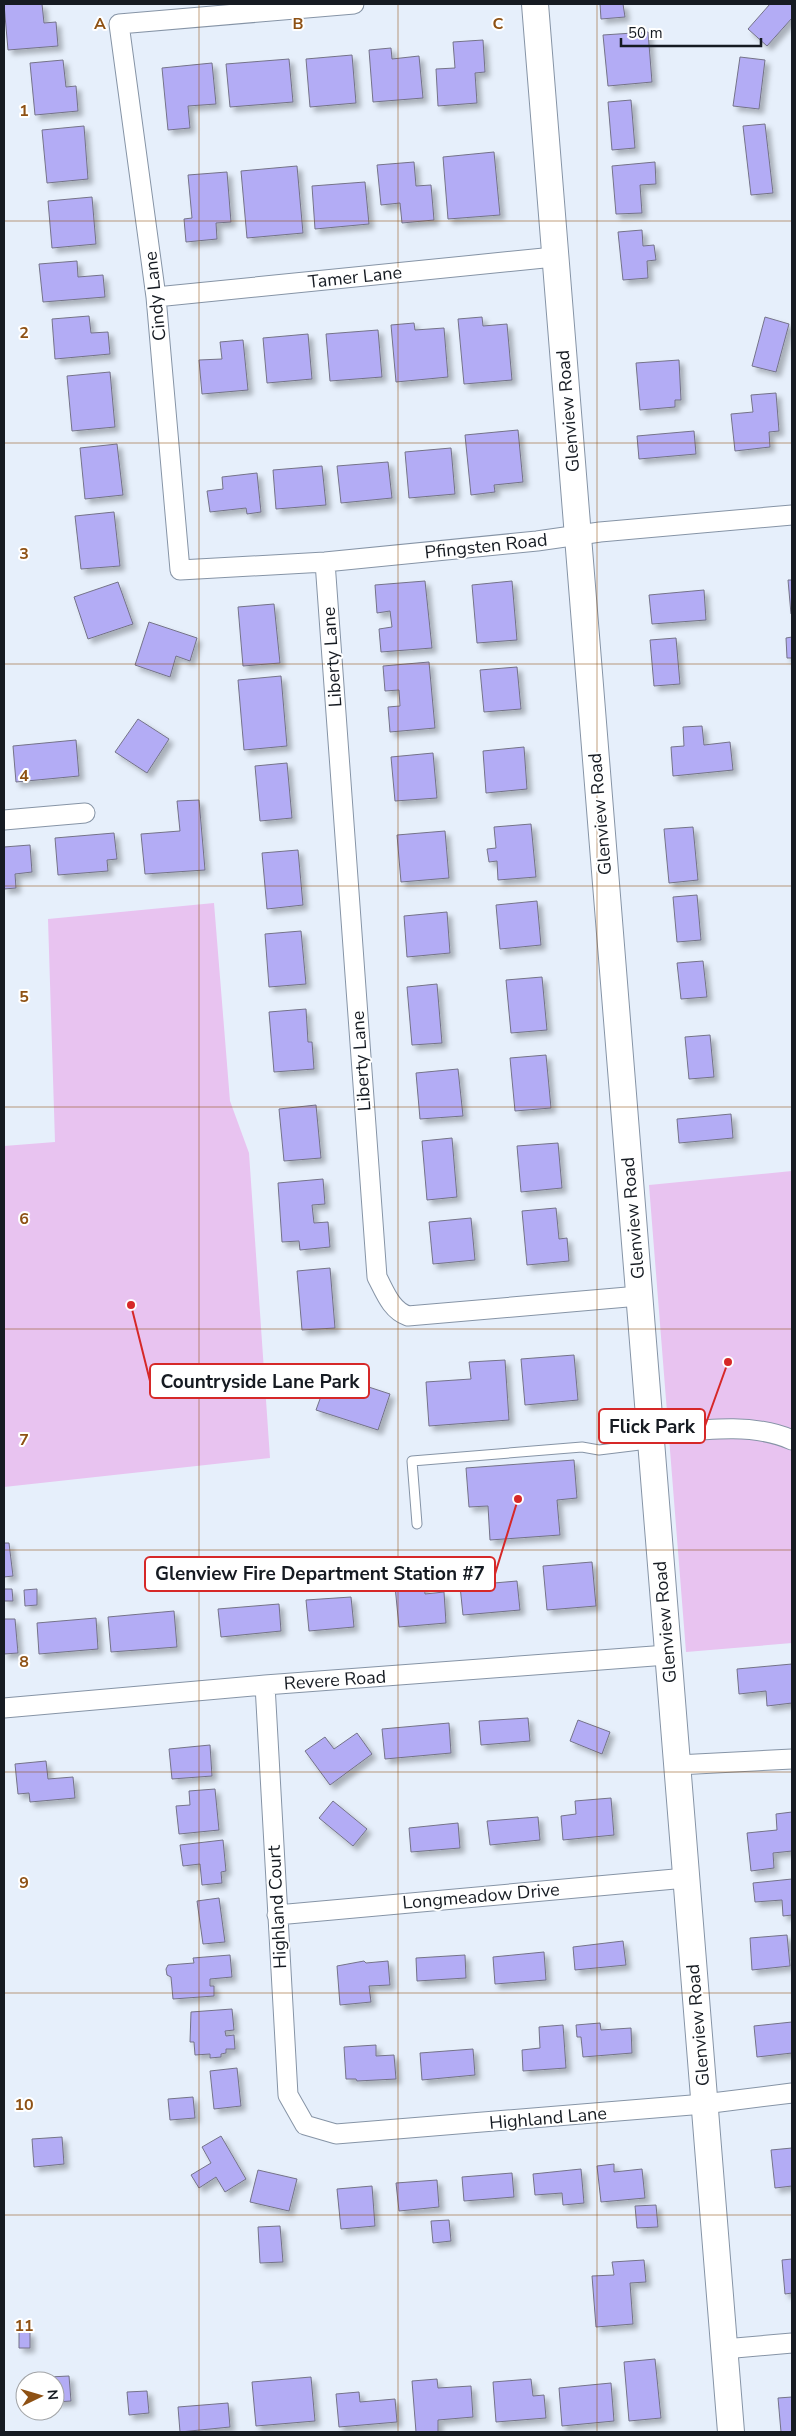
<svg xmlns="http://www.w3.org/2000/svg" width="796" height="2436" font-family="'Nunito Sans',sans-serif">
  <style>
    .green { fill: #e8c3f0 }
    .building { fill: #b3acf5; stroke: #747388; filter: url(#shadow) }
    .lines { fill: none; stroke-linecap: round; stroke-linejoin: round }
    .service-casing { stroke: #8694a6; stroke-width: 11 }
    .minor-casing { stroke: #8694a6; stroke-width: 21 }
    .secondary-casing { stroke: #8694a6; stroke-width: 28 }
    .service { stroke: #fff; stroke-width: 9 }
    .minor { stroke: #fff; stroke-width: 19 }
    .secondary { stroke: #fff; stroke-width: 26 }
    .grid { fill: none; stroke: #8e5114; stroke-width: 1; stroke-opacity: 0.55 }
    .labels { text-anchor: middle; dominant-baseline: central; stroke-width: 4; stroke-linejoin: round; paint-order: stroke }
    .street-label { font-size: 18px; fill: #161b22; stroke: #fff }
    .grid-label { font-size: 16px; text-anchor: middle; font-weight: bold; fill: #8e5114; stroke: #fff; stroke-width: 4; stroke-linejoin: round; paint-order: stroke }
    .leader { fill: none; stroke: #d62828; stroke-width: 2 }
    .callout-dot { fill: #d62828; stroke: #fff; stroke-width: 2 }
    .callout { fill: #fff; stroke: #d62828; stroke-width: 2 }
    .callout-label { font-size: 19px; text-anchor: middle; font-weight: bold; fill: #161b22 }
  </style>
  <defs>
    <filter id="shadow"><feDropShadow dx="4.5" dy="4.5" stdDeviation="2.5" flood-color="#0004"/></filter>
  </defs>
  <rect width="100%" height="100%" fill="#e6effb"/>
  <path class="green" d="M 214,903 L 230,1101 L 249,1153 L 270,1458 L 4,1487 L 4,1146 L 55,1142 L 48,919 Z
    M 792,1171 L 792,1643 L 686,1652 L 649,1185 Z"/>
  <path class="building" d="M 4,4 L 42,4 L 44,23 L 56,22 L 58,46 L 8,50 Z
    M 600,4 L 623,4 L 625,17 L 601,19 Z
    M 770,4 L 792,4 L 792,18 L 767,46 L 748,29 Z
    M 648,32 L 652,82 L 608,86 L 603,35 Z
    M 483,40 L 485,72 L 475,73 L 477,103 L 438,106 L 436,69 L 455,68 L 453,42 Z
    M 391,48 L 392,59 L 419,56 L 423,98 L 373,102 L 369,50 Z
    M 352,55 L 356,103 L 310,107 L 306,59 Z
    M 740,57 L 765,60 L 759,109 L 733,106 Z
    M 289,59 L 293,102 L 230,107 L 226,64 Z
    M 63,60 L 66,87 L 76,86 L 78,111 L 35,115 L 30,63 Z
    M 212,63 L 216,104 L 188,106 L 190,128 L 168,130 L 162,68 Z
    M 631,100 L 635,148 L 612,150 L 608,102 Z
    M 765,124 L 773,193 L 751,195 L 743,126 Z
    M 84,126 L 88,179 L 47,183 L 42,130 Z
    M 494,152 L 500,215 L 448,219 L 443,157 Z
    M 414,162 L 416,186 L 431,185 L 434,220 L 402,223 L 400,203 L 381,205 L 377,165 Z
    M 655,162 L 656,184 L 640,185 L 642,213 L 616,214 L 612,166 Z
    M 297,166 L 303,233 L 247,238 L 241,171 Z
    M 227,172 L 231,222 L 216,223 L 217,239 L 186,242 L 184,219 L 192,218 L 188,175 Z
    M 365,182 L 369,224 L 315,229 L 312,186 Z
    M 92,197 L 96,244 L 52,248 L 48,201 Z
    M 642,230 L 643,246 L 654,245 L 656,260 L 647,261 L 648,278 L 623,280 L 618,232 Z
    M 77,261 L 78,277 L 103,275 L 105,297 L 43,302 L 39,264 Z
    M 89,316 L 91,333 L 108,332 L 110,354 L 55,359 L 52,319 Z
    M 482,317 L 483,326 L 507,324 L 512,380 L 464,384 L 458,319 Z
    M 765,317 L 789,324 L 776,372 L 752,366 Z
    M 414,323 L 415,330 L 444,328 L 448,377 L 396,382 L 391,325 Z
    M 378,330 L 382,377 L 330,381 L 326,334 Z
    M 308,334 L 312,379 L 267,383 L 263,338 Z
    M 243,340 L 248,390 L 202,394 L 199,360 L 222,359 L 220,342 Z
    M 679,360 L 681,400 L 675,400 L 675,407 L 640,410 L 636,363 Z
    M 110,372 L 115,427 L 72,431 L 67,376 Z
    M 776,393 L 779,431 L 769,432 L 770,447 L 735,451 L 731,414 L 753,412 L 751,395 Z
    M 518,430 L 523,482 L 494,485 L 495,492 L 471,495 L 465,435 Z
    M 694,431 L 696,454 L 639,459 L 637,436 Z
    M 117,444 L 123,495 L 85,499 L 80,448 Z
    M 451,448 L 455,494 L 409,498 L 405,452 Z
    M 388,462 L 392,498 L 341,503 L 337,466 Z
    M 322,466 L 326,505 L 276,509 L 273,470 Z
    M 257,473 L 261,512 L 247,514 L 246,508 L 210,512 L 207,491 L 223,489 L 222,477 Z
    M 114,512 L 120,566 L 81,569 L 75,516 Z
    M 788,580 L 792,580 L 792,614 L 791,614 Z
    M 425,581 L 432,648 L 381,652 L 379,629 L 392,627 L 390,611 L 377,613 L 375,585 Z
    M 512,581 L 517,640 L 477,643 L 472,585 Z
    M 118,582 L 133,624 L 88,639 L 74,597 Z
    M 704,590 L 706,620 L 652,624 L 649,595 Z
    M 274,604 L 280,663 L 243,666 L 238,607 Z
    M 149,622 L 197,638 L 190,661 L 176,656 L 170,677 L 135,665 Z
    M 792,637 L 792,658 L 787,658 L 786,638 Z
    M 676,638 L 680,684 L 654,686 L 650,640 Z
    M 429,662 L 435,728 L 390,732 L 388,707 L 400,706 L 399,690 L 385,691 L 383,666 Z
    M 517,667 L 521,709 L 484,712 L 480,670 Z
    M 281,676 L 287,746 L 244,750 L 238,680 Z
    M 138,719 L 169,739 L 147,773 L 115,752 Z
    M 702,726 L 704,745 L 730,742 L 733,770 L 673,776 L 671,747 L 684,746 L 683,727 Z
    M 76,740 L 79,776 L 16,782 L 13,746 Z
    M 524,747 L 527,789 L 486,793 L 483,751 Z
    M 433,753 L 437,798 L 395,801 L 391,757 Z
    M 287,763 L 292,818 L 260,821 L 255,766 Z
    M 199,800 L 205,870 L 145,874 L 141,834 L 180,831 L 177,801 Z
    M 531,824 L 536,877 L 498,880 L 497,861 L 489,862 L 487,849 L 496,848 L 494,827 Z
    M 693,827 L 698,880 L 669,883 L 664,829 Z
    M 445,831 L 449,878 L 401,882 L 397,835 Z
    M 114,833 L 117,859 L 107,860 L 108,871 L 58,875 L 55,838 Z
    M 30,845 L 32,872 L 15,874 L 16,888 L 4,889 L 4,847 Z
    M 298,850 L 303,905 L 267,909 L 262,853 Z
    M 697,895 L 701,940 L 677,942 L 673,897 Z
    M 537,901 L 541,945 L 500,949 L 496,905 Z
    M 447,912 L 450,953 L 407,957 L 404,916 Z
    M 301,931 L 306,984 L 269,987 L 265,934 Z
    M 703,961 L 707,997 L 681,999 L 677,963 Z
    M 542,977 L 547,1030 L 511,1033 L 506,980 Z
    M 437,984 L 442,1043 L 412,1045 L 407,987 Z
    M 306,1009 L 308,1042 L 312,1042 L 314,1069 L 274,1072 L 269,1012 Z
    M 710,1035 L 714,1077 L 689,1079 L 685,1037 Z
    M 546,1055 L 551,1108 L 515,1111 L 510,1058 Z
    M 458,1069 L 463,1116 L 420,1119 L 416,1073 Z
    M 316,1105 L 321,1158 L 284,1161 L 279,1109 Z
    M 731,1114 L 733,1138 L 679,1143 L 677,1119 Z
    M 452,1138 L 457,1197 L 427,1200 L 422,1141 Z
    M 558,1143 L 562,1188 L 521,1192 L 517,1146 Z
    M 323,1179 L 325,1204 L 312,1205 L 314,1223 L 328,1222 L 330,1247 L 300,1250 L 299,1241 L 282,1242 L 278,1183 Z
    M 556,1208 L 559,1239 L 567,1238 L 569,1261 L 527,1265 L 522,1211 Z
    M 471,1218 L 475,1260 L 433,1264 L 429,1222 Z
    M 330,1268 L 335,1328 L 302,1330 L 297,1271 Z
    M 574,1355 L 578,1400 L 525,1405 L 521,1359 Z
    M 505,1360 L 509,1420 L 429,1426 L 426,1382 L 471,1379 L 469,1362 Z
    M 329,1374 L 390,1394 L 378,1430 L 316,1410 Z
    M 574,1460 L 577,1498 L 557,1500 L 560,1535 L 490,1540 L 488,1506 L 469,1507 L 466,1468 Z
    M 4,1543 L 9,1543 L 13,1576 L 4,1577 Z
    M 592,1562 L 596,1606 L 547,1610 L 543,1566 Z
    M 517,1581 L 520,1610 L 463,1615 L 460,1586 Z
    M 424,1583 L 425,1594 L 444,1592 L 446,1623 L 399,1627 L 395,1586 Z
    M 4,1589 L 12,1589 L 13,1601 L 4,1601 Z
    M 37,1589 L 37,1605 L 25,1606 L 24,1590 Z
    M 351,1597 L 354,1627 L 309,1631 L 306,1600 Z
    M 279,1604 L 281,1631 L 221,1637 L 218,1609 Z
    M 174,1611 L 177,1647 L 111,1652 L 108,1617 Z
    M 96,1618 L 98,1649 L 39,1654 L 37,1623 Z
    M 4,1619 L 15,1619 L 18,1653 L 4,1654 Z
    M 792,1664 L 792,1703 L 767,1706 L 766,1691 L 739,1694 L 737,1669 Z
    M 528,1718 L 530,1741 L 481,1745 L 479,1721 Z
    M 578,1720 L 610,1732 L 602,1754 L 570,1741 Z
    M 449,1723 L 451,1753 L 385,1759 L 382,1729 Z
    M 357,1733 L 372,1754 L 330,1785 L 305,1751 L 325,1737 L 334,1749 Z
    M 210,1745 L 212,1776 L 172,1779 L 169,1749 Z
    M 46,1761 L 48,1779 L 73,1777 L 75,1798 L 30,1802 L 29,1793 L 18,1794 L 15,1764 Z
    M 215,1789 L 219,1830 L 179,1834 L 176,1806 L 190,1805 L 189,1791 Z
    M 611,1798 L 614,1835 L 563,1840 L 561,1816 L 576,1814 L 575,1801 Z
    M 333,1801 L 367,1829 L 353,1846 L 319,1818 Z
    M 792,1812 L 792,1851 L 773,1853 L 774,1868 L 751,1871 L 747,1833 L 777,1830 L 776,1814 Z
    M 538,1817 L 540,1840 L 490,1845 L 487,1821 Z
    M 458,1823 L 460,1848 L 411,1852 L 409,1828 Z
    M 223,1840 L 226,1871 L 221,1872 L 222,1883 L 202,1885 L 200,1864 L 183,1866 L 180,1845 Z
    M 792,1879 L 792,1915 L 783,1916 L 782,1900 L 755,1902 L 753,1883 Z
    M 219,1898 L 225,1942 L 203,1944 L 197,1901 Z
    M 787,1935 L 790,1966 L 752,1970 L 750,1938 Z
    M 623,1941 L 626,1965 L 575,1970 L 573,1947 Z
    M 544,1952 L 546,1980 L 495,1984 L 493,1957 Z
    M 230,1955 L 232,1977 L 210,1979 L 210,1986 L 214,1986 L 214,1996 L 173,1999 L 171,1977 L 167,1975 L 166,1969 L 168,1965 L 194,1963 L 193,1958 Z
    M 465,1955 L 466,1978 L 417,1981 L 416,1958 Z
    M 364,1961 L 366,1963 L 388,1961 L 390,1985 L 369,1986 L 371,2002 L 340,2005 L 337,1966 Z
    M 232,2009 L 234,2030 L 225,2031 L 226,2036 L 234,2035 L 235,2049 L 226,2049 L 226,2053 L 221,2054 L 221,2057 L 210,2058 L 210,2054 L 195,2055 L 194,2042 L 190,2042 L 191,2012 Z
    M 792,2022 L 792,2053 L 757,2057 L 754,2026 Z
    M 600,2023 L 601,2030 L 631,2028 L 632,2053 L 583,2057 L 581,2037 L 577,2037 L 576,2025 Z
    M 563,2025 L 566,2068 L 523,2071 L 522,2050 L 540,2048 L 539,2027 Z
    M 376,2045 L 376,2056 L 394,2055 L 396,2079 L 357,2081 L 356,2079 L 346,2079 L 344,2047 Z
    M 473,2049 L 475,2075 L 422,2080 L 420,2053 Z
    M 237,2068 L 241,2106 L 214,2109 L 210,2071 Z
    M 193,2097 L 195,2118 L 170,2120 L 168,2099 Z
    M 221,2136 L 246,2179 L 225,2192 L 216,2177 L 199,2188 L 191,2175 L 211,2163 L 202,2147 Z
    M 62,2137 L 64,2164 L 34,2167 L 32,2139 Z
    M 792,2148 L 792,2186 L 775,2188 L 771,2150 Z
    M 614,2164 L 614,2172 L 642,2169 L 645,2198 L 601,2202 L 597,2166 Z
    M 581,2169 L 584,2203 L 563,2205 L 562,2193 L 535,2195 L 533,2174 Z
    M 258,2170 L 297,2179 L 289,2211 L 250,2202 Z
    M 512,2173 L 514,2197 L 464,2201 L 462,2177 Z
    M 437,2180 L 439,2207 L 399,2211 L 396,2183 Z
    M 372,2186 L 375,2226 L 341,2229 L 337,2189 Z
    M 656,2205 L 658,2227 L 637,2228 L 635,2206 Z
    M 449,2220 L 451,2241 L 433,2243 L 431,2221 Z
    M 280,2226 L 283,2262 L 260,2263 L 258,2227 Z
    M 792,2259 L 792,2293 L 785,2294 L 782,2260 Z
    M 644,2260 L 646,2282 L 630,2283 L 633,2324 L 596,2327 L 592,2276 L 614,2275 L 612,2262 Z
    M 19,2332 L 30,2332 L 30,2348 L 19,2348 Z
    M 655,2359 L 661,2418 L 629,2421 L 624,2362 Z
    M 69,2376 L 71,2401 L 55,2402 L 55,2381 L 50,2381 L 49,2377 Z
    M 311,2377 L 315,2421 L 256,2426 L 252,2382 Z
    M 437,2379 L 438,2388 L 471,2386 L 473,2417 L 438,2420 L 438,2432 L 416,2432 L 412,2381 Z
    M 531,2379 L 533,2396 L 544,2395 L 546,2418 L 496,2422 L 493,2382 Z
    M 611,2383 L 614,2421 L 562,2426 L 559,2388 Z
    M 147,2391 L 149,2413 L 129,2415 L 127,2392 Z
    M 359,2392 L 360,2402 L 395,2399 L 397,2422 L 339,2427 L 336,2394 Z
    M 792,2397 L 792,2432 L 781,2432 L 778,2398 Z
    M 228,2403 L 230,2427 L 180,2432 L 178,2407 Z"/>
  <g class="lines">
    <defs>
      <path id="service" d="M 417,1524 L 412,1461 L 582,1447 L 599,1450 L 648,1444"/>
      <path id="minor" d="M 354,4 L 119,24 L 156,297 L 180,570 L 325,562 L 537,541 L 600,532 L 792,515
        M 156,297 L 554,257
        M 325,562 L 377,1277 C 385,1292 391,1310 408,1316 L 639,1296
        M 4,820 L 85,813
        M 650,1435 C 695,1431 750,1421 792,1440
        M 265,1685 L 288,2095 L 305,2125 L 336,2134 L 704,2104 L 792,2093
        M 4,1708 L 265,1685 L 667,1655
        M 677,1765 L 792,1759
        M 277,1915 L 686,1878
        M 724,2349 L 792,2343"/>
      <path id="secondary" d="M 535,4 L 731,2432"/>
    </defs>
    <use href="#service" class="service-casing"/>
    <use href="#minor" class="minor-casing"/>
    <use href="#secondary" class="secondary-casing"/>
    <use href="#service" class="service"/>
    <use href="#minor" class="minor"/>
    <use href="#secondary" class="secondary"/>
  </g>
  <path class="grid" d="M 199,4 L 199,2432M 398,4 L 398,2432M 597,4 L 597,2432M 4,221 L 792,221M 4,443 L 792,443M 4,664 L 792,664M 4,886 L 792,886M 4,1107 L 792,1107M 4,1329 L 792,1329M 4,1550 L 792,1550M 4,1772 L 792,1772M 4,1993 L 792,1993M 4,2215 L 792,2215"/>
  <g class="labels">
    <g class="street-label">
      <text transform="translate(355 277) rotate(-6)">Tamer Lane</text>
      <text transform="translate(155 296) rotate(-96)">Cindy Lane</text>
      <text transform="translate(568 411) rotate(-95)">Glenview Road</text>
      <text transform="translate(486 546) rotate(-6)">Pfingsten Road</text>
      <text transform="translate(332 657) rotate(-94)">Liberty Lane</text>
      <text transform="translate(600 814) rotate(-95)">Glenview Road</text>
      <text transform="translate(361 1061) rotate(-94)">Liberty Lane</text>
      <text transform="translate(633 1218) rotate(-95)">Glenview Road</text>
      <text transform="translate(665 1622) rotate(-95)">Glenview Road</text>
      <text transform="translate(335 1680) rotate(-4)">Revere Road</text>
      <text transform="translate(481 1896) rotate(-5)">Longmeadow Drive</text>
      <text transform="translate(277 1907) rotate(-93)">Highland Court</text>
      <text transform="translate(698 2025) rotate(-95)">Glenview Road</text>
      <text transform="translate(548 2118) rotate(-5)">Highland Lane</text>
    </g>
  </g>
  <g class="grid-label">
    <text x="100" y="29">A</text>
    <text x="298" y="29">B</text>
    <text x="498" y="29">C</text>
    <text x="24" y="116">1</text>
    <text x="24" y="338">2</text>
    <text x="24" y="559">3</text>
    <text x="24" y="781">4</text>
    <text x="24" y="1002">5</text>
    <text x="24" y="1224">6</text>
    <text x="24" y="1445">7</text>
    <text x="24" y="1667">8</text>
    <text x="24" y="1888">9</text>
    <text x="24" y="2110">10</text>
    <text x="24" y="2331">11</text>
  </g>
  <path class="leader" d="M131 1305L150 1381M728 1362L705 1426M518 1499L495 1574"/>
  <g class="callout-dot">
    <circle cx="131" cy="1305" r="5"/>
    <circle cx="728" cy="1362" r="5"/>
    <circle cx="518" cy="1499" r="5"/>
  </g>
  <g class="callout">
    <rect x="150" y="1364" width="219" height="34" rx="5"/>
    <rect x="599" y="1409" width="106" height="34" rx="5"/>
    <rect x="145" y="1557" width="350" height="34" rx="5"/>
  </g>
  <g class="callout-label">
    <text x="260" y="1388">Countryside Lane Park</text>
    <text x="652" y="1433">Flick Park</text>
    <text x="320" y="1580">Glenview Fire Department Station #7</text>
  </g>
  <rect width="796" height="2436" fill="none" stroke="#161b22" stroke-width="10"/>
  <g transform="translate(40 2396) rotate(85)"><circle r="24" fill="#ffffff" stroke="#a2a4a7"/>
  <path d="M0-4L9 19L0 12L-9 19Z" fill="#8e5114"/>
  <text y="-8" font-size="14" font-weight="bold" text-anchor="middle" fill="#161b22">N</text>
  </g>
  <path d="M621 38v8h140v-8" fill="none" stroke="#161b22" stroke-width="2.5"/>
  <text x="628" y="38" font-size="15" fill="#161b22" stroke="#ffffff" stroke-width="4" paint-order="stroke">50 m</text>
</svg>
